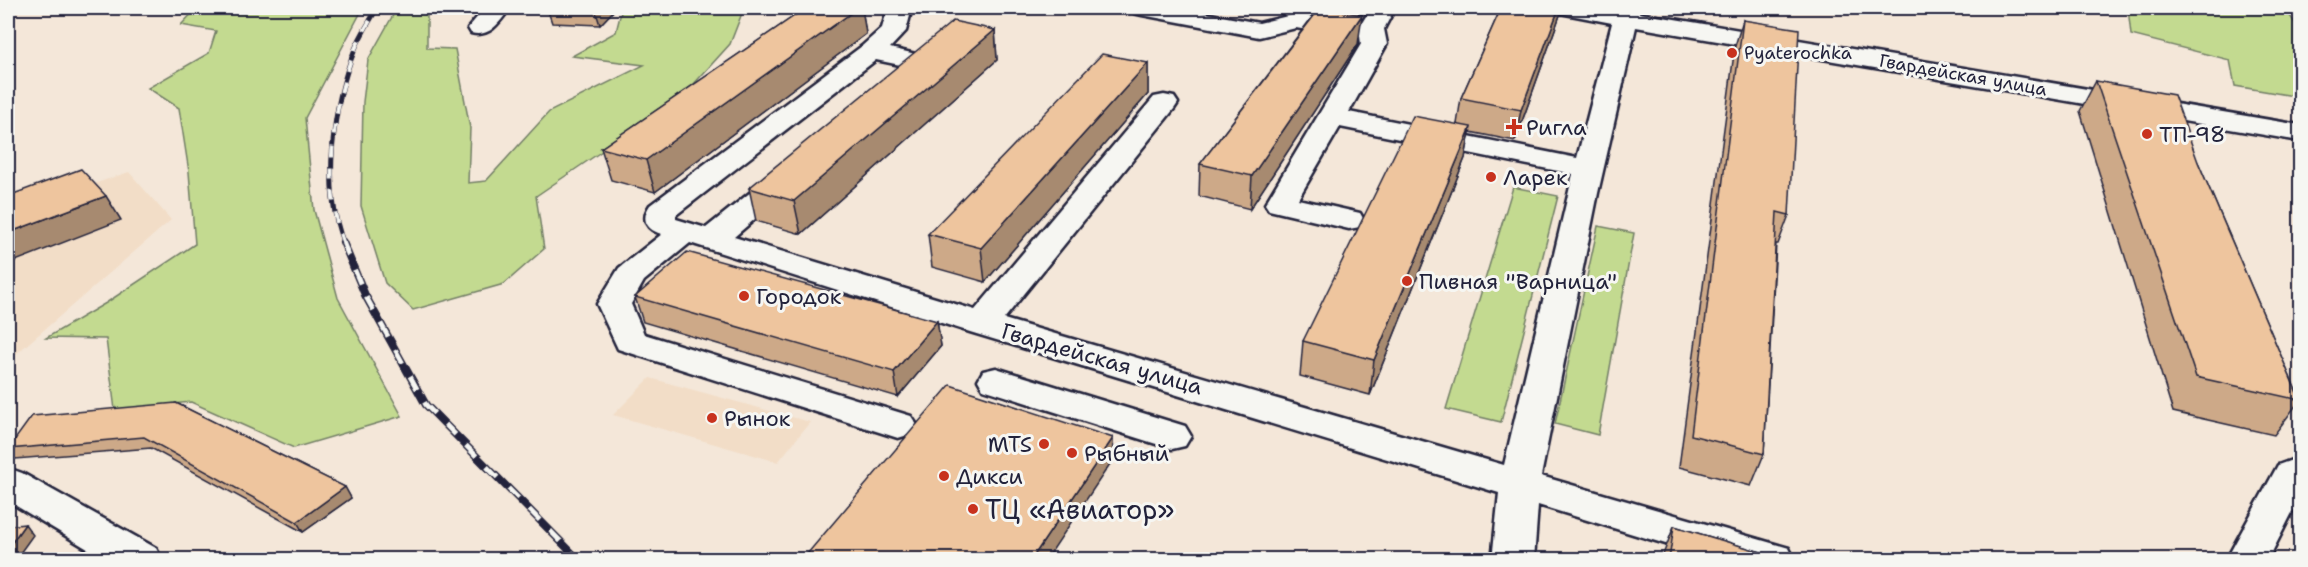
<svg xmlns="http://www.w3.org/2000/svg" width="2308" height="567" font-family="'Shantell Sans',sans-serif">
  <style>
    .built { fill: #f2ddc7 }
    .green { fill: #c3da90; stroke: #727e66; stroke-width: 1.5 }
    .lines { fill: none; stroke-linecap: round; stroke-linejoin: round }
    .minor-casing { stroke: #22223b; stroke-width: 5 }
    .minor { fill: #f6f6f2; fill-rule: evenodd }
    .rail-far1-casing { stroke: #22223b; stroke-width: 5 }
    .rail-casing { stroke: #22223b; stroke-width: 8 }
    .rail-far1 { stroke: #f6f6f2; stroke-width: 4; stroke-dasharray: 11; stroke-linecap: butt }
    .rail { stroke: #f6f6f2; stroke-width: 5; stroke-dasharray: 15; stroke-linecap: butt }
    .wall { fill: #cda988; stroke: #22223b; stroke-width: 1.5 }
    .shaded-wall { fill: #a78a6f; stroke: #22223b; stroke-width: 1.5 }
    .building { fill: #eec59e; stroke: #22223b; stroke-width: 1.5 }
    .poi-dot { fill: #c8321e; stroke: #f6f6f2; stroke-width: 2 }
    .labels { text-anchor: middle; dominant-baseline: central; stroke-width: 6; stroke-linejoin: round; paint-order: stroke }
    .far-poi-label { font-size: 18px; fill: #22223b; stroke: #f6f6f2; text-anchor: start }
    .far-street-label { font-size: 18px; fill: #22223b; stroke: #f6f6f2 }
    .poi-label { font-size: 22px; fill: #22223b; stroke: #f6f6f2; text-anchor: start }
    .street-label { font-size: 22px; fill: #22223b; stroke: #f6f6f2 }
    .near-poi-label { font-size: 27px; fill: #22223b; stroke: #f6f6f2; text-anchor: start }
  </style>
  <rect width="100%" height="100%" fill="#f4e7d9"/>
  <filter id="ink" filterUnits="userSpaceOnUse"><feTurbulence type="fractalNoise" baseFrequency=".0167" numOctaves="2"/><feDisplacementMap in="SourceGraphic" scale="12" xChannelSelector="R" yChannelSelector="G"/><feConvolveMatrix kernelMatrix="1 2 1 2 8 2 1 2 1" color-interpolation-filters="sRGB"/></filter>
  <g filter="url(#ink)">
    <path class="built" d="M 129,172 L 171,220 L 8,361 L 8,213 Z
      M 650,378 L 810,422 L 778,462 L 613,415 Z"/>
    <path class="green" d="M 197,8 L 363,8 L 305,118 L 314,210 L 338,298 L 402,416 L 294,448 L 191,402 L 115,410 L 106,339 L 46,338 L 106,303 L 195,244 L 189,172 L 179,108 L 148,88 L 209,53 L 216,31 L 181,25 Z
      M 397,8 L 427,8 L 427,48 L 455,49 L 470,128 L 468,183 L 486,181 L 549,112 L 644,65 L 572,56 L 616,32 L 622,8 L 744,8 L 730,44 L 683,96 L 536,196 L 544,249 L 504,284 L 413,310 L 385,283 L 361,206 L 363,102 L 368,60 Z
      M 2128,8 L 2285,8 L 2300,31 L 2300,97 L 2235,86 L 2230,60 L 2131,35 Z
      M 1513,187 L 1558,196 L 1501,422 L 1446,409 Z
      M 1598,226 L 1634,233 L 1598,435 L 1555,424 Z"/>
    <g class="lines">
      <defs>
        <path id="minor" d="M 485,8 L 510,8 C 500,22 490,38 471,33 L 468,28 Z
          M 888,8 L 912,8 L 906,31 L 890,48 L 933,58 L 937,63 C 927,78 912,91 894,87 L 890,81 L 905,66 L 876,60 L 676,215 L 676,219 L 706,228 L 777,171 L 787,168 L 797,171 L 802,177 L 797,183 L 734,237 L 975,310 L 1154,97 L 1164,95 L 1174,97 L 1178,103 L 1174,109 L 1004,319 L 1504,465 L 1573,174 L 1340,127 L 1298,199 L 1360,213 L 1364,220 L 1360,227 L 1349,229 L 1269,210 L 1265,204 L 1361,44 L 1360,36 L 1351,38 L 1296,28 L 1259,37 L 1142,15 L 1134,13 L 1130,8 L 1178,8 L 1259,23 L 1296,14 L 1360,26 L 1371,8 L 1395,8 L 1384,29 L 1387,44 L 1349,112 L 1577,158 L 1612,23 L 1560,13 L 1556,8 L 1640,8 L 1639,13 L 2300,125 L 2300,141 L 1636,27 L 1598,193 L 1541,476 L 1789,548 L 1795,560 L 1718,560 L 1538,505 L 1534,560 L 1492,560 L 1499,493 L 970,332 L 690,243 L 644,281 L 631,304 L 644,334 L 911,416 L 917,425 L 911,434 L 898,438 L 618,349 L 597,304 L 619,268 L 662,234 C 647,230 640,220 650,205 L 862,46 L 882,28 Z
          M 996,368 L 1185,426 L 1191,436 L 1185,446 L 1172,449 L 983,389 L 978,380 L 983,371 Z
          M 2300,457 L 2300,497 L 2268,560 L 2226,560 L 2278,465 Z
          M 8,468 L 22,473 L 156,548 L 162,560 L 106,560 L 8,501 Z"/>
      </defs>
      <use href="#minor" class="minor-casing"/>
      <use href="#minor" class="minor"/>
      <defs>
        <path id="rail-far1" d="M 344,244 C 321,188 333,104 355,49 C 361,35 370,21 377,8"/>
        <path id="rail" d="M 343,242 L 365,295 L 426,405 L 579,560"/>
      </defs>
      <use href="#rail-far1" class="rail-far1-casing"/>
      <use href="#rail" class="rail-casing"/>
      <use href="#rail-far1" class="rail-far1"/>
      <use href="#rail" class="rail"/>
    </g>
    <path class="wall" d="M 547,8 L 616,8 L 600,25 L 552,23 Z
      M 806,8 L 862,8 L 866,34 L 655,192 L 611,180 L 601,148 Z
      M 1304,8 L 1366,8 L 1361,15 L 1358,44 L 1250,209 L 1199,196 L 1200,164 L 1316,12 L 1304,9 Z
      M 1501,8 L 1562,8 L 1560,15 L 1515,141 L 1470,132 L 1465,158 L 1370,395 L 1300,376 L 1303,341 L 1457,124 L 1461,98 Z
      M 1743,20 L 1789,215 L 1778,244 L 1776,244 L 1764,454 L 1751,486 L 1679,467 L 1735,46 Z
      M 995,30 L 997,60 L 801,234 L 756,221 L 749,188 Z
      M 1148,63 L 1148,94 L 985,282 L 932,267 L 928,234 Z
      M 2096,81 L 2198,162 L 2300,400 L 2274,435 L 2173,412 L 2080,111 Z
      M 635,297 L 937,321 L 941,346 L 898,397 L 643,322 Z
      M 176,403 L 345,487 L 351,498 L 303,532 L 151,448 L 15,459 L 8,449 L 8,448 Z
      M 1674,526 L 1788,560 L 1661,560 Z"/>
    <path class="shaded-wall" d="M 597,8 L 616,8 L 600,25 L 595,9 Z
      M 858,8 L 862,8 L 866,34 L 655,192 L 646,160 Z
      M 1359,8 L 1366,8 L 1358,20 Z
      M 1559,8 L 1562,8 L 1560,15 L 1515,141 L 1521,110 Z
      M 1362,15 L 1358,44 L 1250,209 L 1252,176 Z
      M 995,30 L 997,60 L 801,234 L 794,201 Z
      M 1148,63 L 1148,94 L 985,282 L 981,248 Z
      M 1471,127 L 1465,158 L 1370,395 L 1374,360 Z
      M 106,196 L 121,220 L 8,264 L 8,233 Z
      M 937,321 L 941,346 L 898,397 L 894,372 Z
      M 1113,438 L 1114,458 L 1046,560 L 1031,560 Z
      M 345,487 L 351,498 L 303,532 L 297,522 Z
      M 25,524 L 33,535 L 15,560 L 8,560 L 8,548 Z"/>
    <path class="building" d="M 551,8 L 597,8 L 595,9 Z
      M 806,8 L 858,8 L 646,160 L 601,148 Z
      M 1320,8 L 1324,8 L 1362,15 L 1252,176 L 1200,164 Z
      M 1501,8 L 1559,8 L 1521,110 L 1461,98 Z
      M 1743,20 L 1799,29 L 1789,215 L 1777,212 L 1764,454 L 1691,435 Z
      M 953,21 L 995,30 L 794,201 L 749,188 Z
      M 1102,54 L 1148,63 L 981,248 L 928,234 Z
      M 2096,81 L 2174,95 L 2198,162 L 2300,400 L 2196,377 Z
      M 1413,116 L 1471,127 L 1374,360 L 1303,341 Z
      M 81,169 L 106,196 L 8,233 L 8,196 Z
      M 687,252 L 937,321 L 894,372 L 635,297 Z
      M 950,385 L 1113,438 L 1031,560 L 802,560 Z
      M 176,403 L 345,487 L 297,522 L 144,437 L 8,449 L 32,416 Z
      M 25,524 L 8,548 L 8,526 Z
      M 1674,526 L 1788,560 L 1669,560 Z"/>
  </g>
  <g class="poi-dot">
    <circle cx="1732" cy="53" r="6"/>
    <path d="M1511 118h6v6h6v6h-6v6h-6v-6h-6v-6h6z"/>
    <circle cx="2147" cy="134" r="6"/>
    <circle cx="1491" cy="177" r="6"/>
    <circle cx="1407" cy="281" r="6"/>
    <circle cx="744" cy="296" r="6"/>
    <circle cx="712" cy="418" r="6"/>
    <circle cx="1044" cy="444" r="6"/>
    <circle cx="1072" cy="453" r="6"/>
    <circle cx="944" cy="476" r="6"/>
    <circle cx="973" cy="509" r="6"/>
  </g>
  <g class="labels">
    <g class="far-poi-label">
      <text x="1744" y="53">Pyaterochka</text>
    </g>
    <g class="far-street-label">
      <text transform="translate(1963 75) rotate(10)">Гвардейская улица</text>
    </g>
    <g class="poi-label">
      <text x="1526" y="127">Ригла</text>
      <text x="2159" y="134">ТП-98</text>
      <text x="1503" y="177">Ларек</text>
      <text x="1419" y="281">Пивная "Варница"</text>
      <text x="756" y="296">Городок</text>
      <text x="724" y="418">Рынок</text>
      <text x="1032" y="444" text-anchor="end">MTS</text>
      <text x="1084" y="453">Рыбный</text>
      <text x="956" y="476">Дикси</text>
    </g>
    <g class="street-label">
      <text transform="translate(1102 359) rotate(16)">Гвардейская улица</text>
    </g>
    <g class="near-poi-label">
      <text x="985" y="509">ТЦ «Авиатор»</text>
    </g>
  </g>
  <rect width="2308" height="567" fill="none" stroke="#f6f6f2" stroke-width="30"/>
  <rect x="15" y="15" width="2278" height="537" fill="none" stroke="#22223b" stroke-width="2" filter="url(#ink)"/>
</svg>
